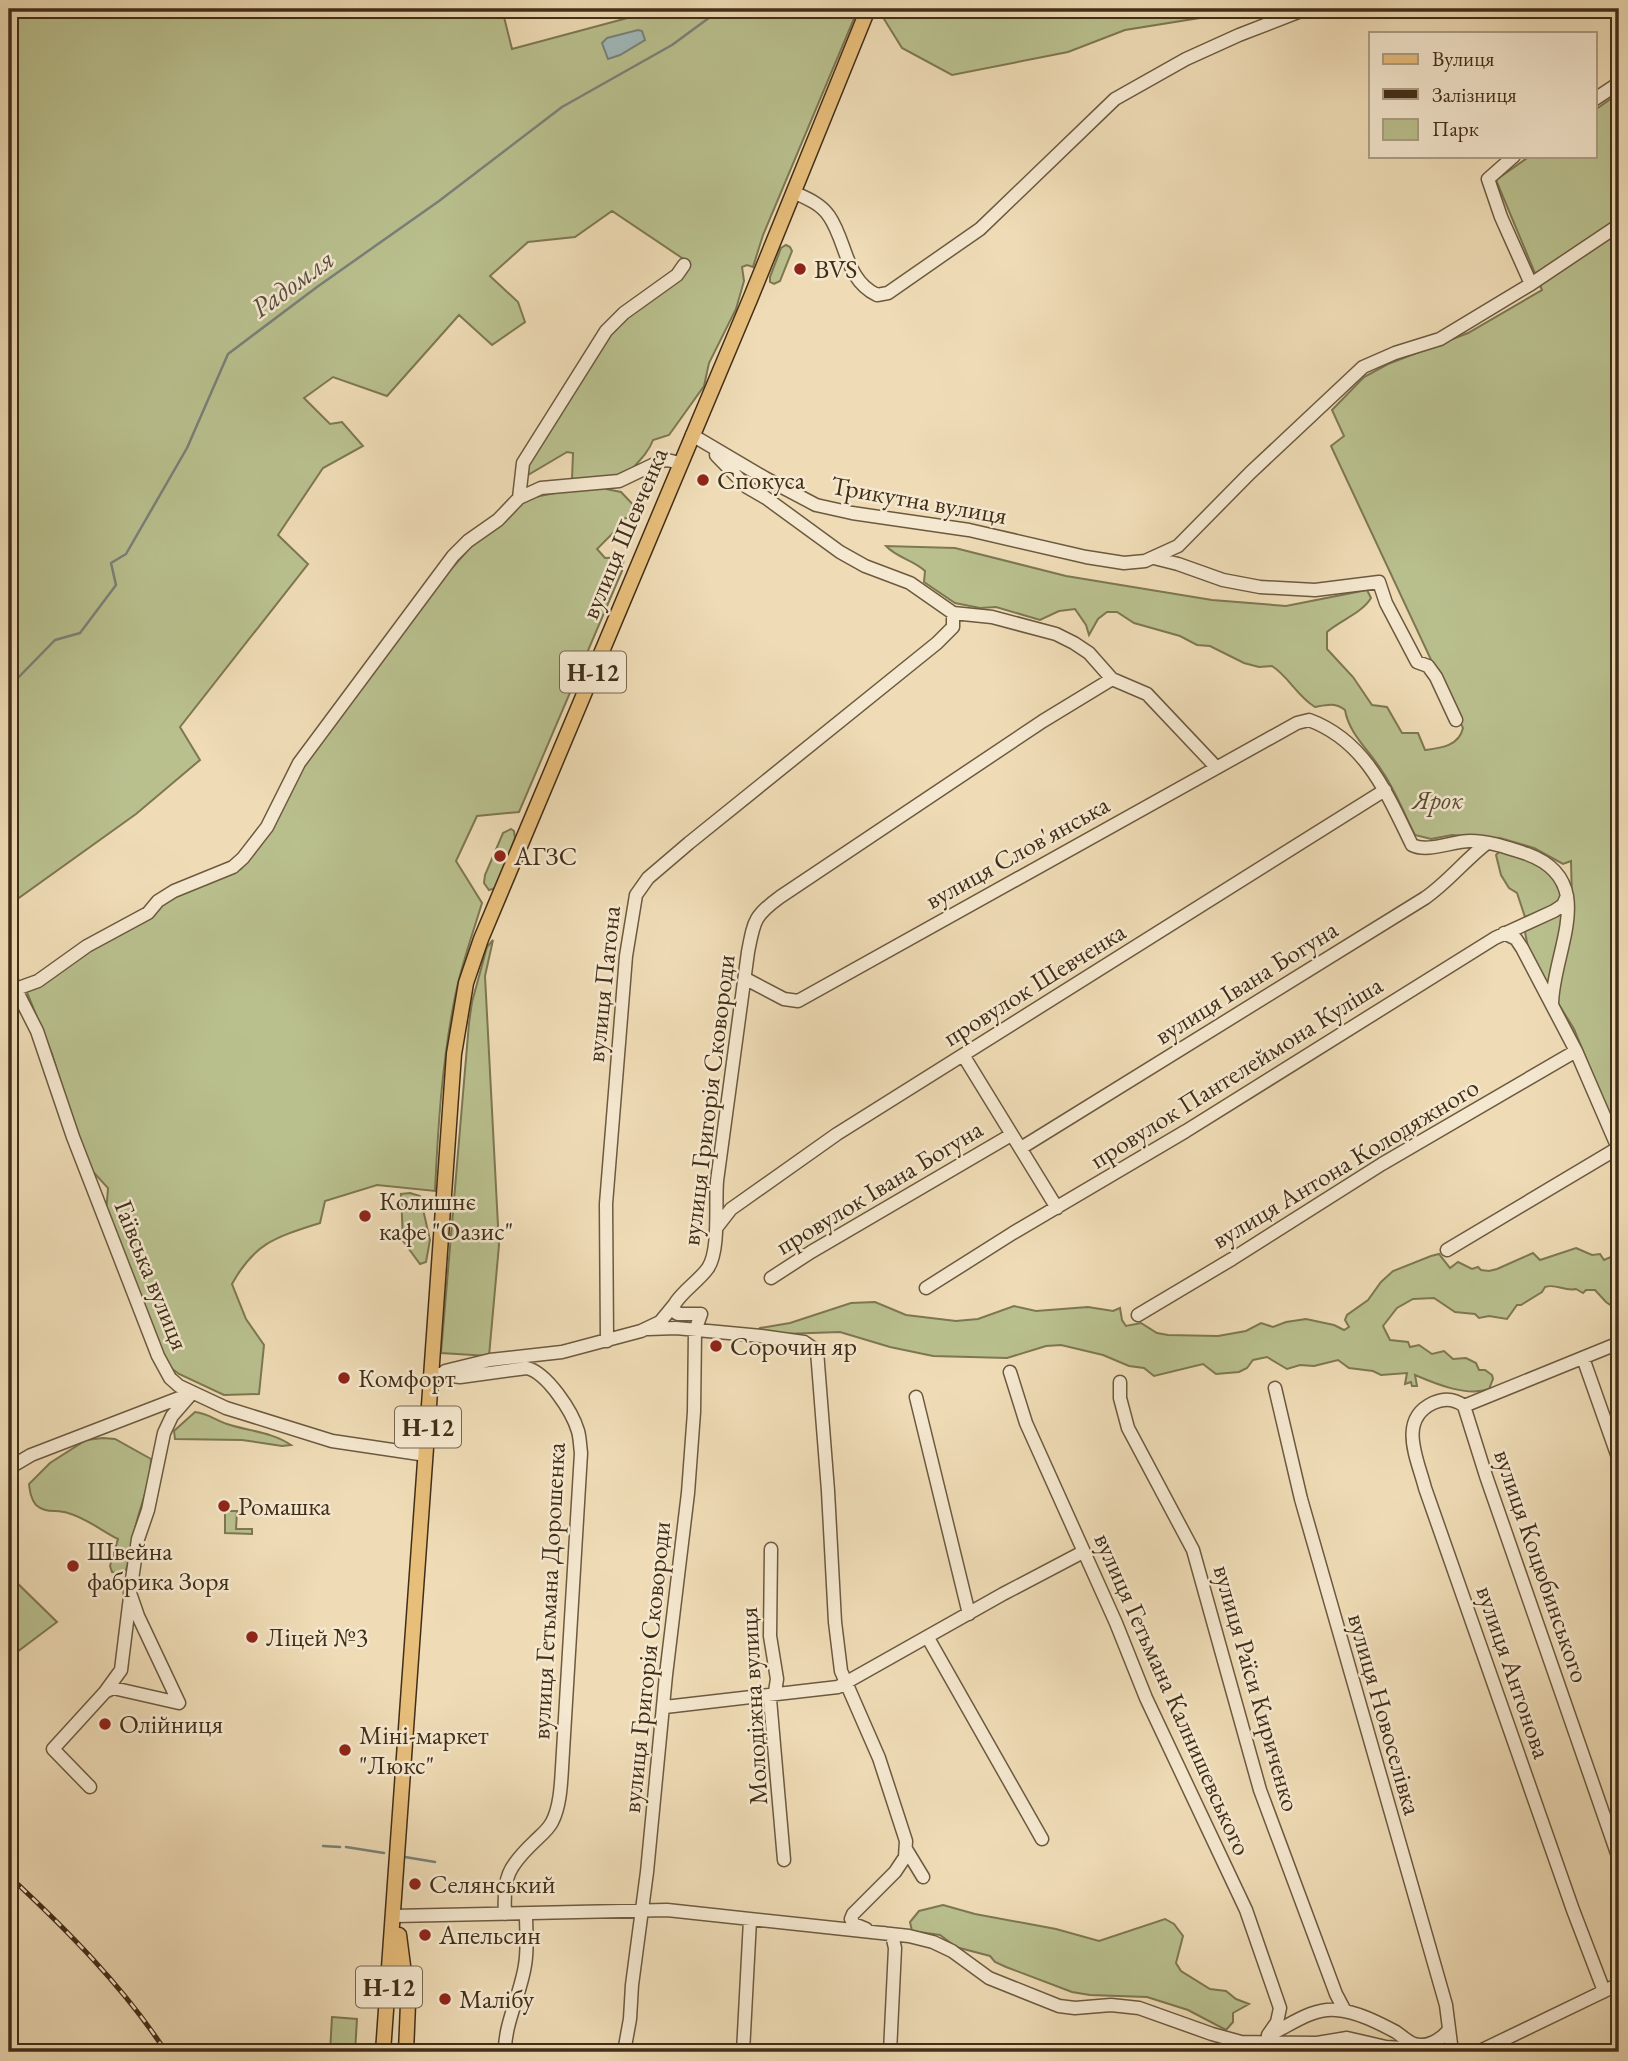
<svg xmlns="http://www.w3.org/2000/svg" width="1628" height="2061" font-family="'EB Garamond',serif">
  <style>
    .green { fill: #b9c08e; stroke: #7d7752; stroke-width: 2 }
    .water { fill: #a0b8ba; stroke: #7a8179; stroke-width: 2 }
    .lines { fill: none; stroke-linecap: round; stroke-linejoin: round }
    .stream { stroke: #7a8179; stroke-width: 2.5 }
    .minor-casing { stroke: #6c5a3f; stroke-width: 15 }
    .major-casing { stroke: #412e17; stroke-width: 17 }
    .minor { stroke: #f5e8d0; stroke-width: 12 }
    .major { stroke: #e8be7b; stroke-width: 14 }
    .rail-casing { stroke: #412e17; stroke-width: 5 }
    .rail { stroke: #f5e8d0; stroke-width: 2.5; stroke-dasharray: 8; stroke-linecap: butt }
    .poi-dot { fill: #8f2418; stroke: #f5e8d0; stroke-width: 2.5 }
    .labels { text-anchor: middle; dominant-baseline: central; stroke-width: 5; stroke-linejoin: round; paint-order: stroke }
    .shield { fill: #f5e8d0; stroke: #77664e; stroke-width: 2 }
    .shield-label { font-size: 24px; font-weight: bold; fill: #412e17 }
    .poi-label { font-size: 26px; fill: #412e17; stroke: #f5e8d0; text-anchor: start }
    .street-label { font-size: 26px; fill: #412e17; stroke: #f5e8d0 }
    .park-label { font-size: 26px; font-style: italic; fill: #594b2f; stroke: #f5e8d0 }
    .water-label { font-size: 28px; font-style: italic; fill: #595040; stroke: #f5e8d0 }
  </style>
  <rect width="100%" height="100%" fill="#efdcb6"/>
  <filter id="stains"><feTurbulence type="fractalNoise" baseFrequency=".00286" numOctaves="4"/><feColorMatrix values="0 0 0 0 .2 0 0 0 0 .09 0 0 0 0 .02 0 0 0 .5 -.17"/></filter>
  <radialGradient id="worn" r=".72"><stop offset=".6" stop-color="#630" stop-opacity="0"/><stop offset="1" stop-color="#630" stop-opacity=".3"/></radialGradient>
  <path class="green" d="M 9,9 L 502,9 L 512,49 L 661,9 L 858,9 L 763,235 L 753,267 L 747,265 L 742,267 L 744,281 L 736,309 L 709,363 L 704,386 L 669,435 L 653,440 C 646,459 629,468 619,486 L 606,489 L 621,492 L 640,512 L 639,516 L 621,519 L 617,529 L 597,549 L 605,558 L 624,557 L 622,571 L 519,812 L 477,816 L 456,861 L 482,903 C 472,936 460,968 454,1002 C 442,1064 438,1127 435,1191 L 377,1185 L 325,1201 L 320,1223 C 277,1237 255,1242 232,1284 L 246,1319 L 264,1345 L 259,1394 L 224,1395 L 179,1374 L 167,1365 L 106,1214 L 108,1188 L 86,1164 L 52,1054 L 26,990 L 175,896 L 241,869 L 311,755 L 436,586 L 476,541 L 525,499 L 575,489 L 572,479 L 573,453 L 567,452 L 528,475 L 528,462 L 609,333 L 688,262 L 612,211 L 575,237 L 528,242 L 490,276 L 518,302 L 525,322 L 492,345 L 459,315 L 387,396 L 333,377 L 304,398 L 330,424 L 342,422 L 363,446 L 323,468 L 278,535 L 308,564 L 180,727 L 200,760 L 136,814 L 9,905 Z
    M 888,9 L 1224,9 L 1206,17 L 1125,30 L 1068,52 L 952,75 L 902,48 L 884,19 Z
    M 1619,93 L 1619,1139 L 1574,1029 L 1530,958 L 1524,927 L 1572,900 L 1571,861 L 1563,864 L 1534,848 L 1500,838 L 1452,835 L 1431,839 L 1415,835 C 1404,814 1396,791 1382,771 C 1369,750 1349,734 1345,710 C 1335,702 1326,705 1315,707 C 1297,696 1289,677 1272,666 L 1259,667 L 1244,663 L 1210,646 L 1197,645 L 1180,636 L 1134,623 L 1117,612 L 1107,612 L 1098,619 L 1089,635 L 1086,625 L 1075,609 L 1059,611 L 1040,620 L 996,607 L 980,608 L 955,603 L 924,582 L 925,571 C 914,560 897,558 886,546 L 955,548 L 1066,576 L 1212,600 L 1286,606 L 1367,590 L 1371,598 C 1362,613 1341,620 1327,632 L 1327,649 L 1353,677 L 1372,705 L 1387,707 L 1402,733 L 1418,733 L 1425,750 C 1441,748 1459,746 1463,728 L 1331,446 L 1344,436 L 1332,410 L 1364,377 L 1388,364 L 1468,333 L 1542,290 L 1496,180 L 1530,156 L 1595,156 L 1595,110 Z
    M 786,245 L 790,247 L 792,251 L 780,281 L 774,284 L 770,282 L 770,277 L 781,248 Z
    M 511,829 L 514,831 L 515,838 L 496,888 L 489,890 L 484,883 L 485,875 L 503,833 Z
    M 1501,850 L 1510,851 L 1549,871 L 1563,891 L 1558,905 L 1525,917 L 1517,893 L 1509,888 L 1501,875 L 1496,855 Z
    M 493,940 L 485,976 L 499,1245 L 489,1356 L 441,1353 L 469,1023 L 472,1002 L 487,947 Z
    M 410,1193 L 420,1196 L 430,1240 L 426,1262 L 420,1264 L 403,1241 L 401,1194 Z
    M 1576,1248 L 1592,1255 L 1600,1254 L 1604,1260 L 1613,1256 L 1619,1257 L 1619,1311 L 1606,1302 L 1595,1290 L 1586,1290 L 1583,1293 L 1576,1289 C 1565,1292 1556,1283 1545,1287 L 1542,1292 L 1521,1305 L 1517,1305 L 1507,1319 L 1489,1316 L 1479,1318 L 1475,1314 L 1455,1312 L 1434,1298 L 1413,1299 L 1397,1308 L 1383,1326 L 1390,1340 L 1408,1342 L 1410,1347 L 1419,1345 L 1432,1354 L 1444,1351 L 1453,1359 L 1466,1358 L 1476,1363 L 1479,1370 L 1485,1370 L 1492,1375 L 1493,1379 L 1489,1389 C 1467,1397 1436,1384 1415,1375 L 1417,1386 L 1412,1386 L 1411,1382 L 1405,1384 L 1407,1373 L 1381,1375 L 1373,1371 L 1349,1368 L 1338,1360 L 1314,1366 L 1300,1365 L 1287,1369 L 1267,1357 L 1253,1360 L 1247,1368 L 1239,1372 L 1216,1374 L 1203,1364 L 1154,1376 L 1144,1368 L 1129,1366 L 1103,1355 L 1061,1345 L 1046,1346 L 1007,1358 L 933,1356 L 890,1347 L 840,1332 L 783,1334 L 758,1330 L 760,1328 L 790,1323 L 851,1303 L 875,1302 L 906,1315 L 956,1321 L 978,1319 L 1014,1306 L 1036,1311 L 1088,1307 L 1113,1311 L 1120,1308 L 1122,1320 L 1126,1326 L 1141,1323 L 1157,1333 L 1168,1335 L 1218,1336 L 1246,1331 L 1261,1323 L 1273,1327 L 1286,1322 L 1306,1319 L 1334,1325 L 1344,1330 L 1349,1327 L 1345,1320 L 1347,1315 L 1368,1300 L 1381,1282 L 1393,1271 L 1431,1256 L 1439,1254 L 1450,1268 L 1458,1262 L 1472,1269 L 1478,1267 L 1481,1270 L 1489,1271 L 1497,1269 L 1533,1253 L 1540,1260 Z
    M 195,1412 C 207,1413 215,1420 227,1424 C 248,1431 272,1432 291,1445 L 282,1446 L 242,1440 L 175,1439 L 174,1431 Z
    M 103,1438 L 115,1439 L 151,1459 C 151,1484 140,1505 135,1529 C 132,1544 130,1559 125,1573 L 119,1574 L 112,1572 L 110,1566 L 118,1539 C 102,1531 86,1518 68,1513 C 56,1509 46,1514 36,1505 C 31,1499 30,1492 29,1484 L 50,1463 L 86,1440 Z
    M 225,1511 L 237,1511 L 236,1529 L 252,1529 L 252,1534 L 225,1533 Z
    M 9,1575 L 57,1622 L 9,1658 Z
    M 943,1905 L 975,1914 L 1056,1929 L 1099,1941 L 1165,1919 L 1174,1924 L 1183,1936 L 1176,1963 L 1181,1971 L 1210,1989 L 1226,1991 L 1236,1999 L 1249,2004 L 1233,2013 L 1233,2022 L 1226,2030 L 1188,2010 L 1147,1997 L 1090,1995 L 1072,1992 L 1006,1967 L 995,1962 L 990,1956 L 956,1947 L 940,1935 L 912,1931 L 910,1922 L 919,1911 Z
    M 332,2017 L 357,2019 L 355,2052 L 330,2052 Z"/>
  <path class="water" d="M 638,30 L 642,31 L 645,40 L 620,55 L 608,59 L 602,43 L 607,38 Z"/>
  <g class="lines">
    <path class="stream" d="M 894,9 L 918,15 L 931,9
      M 9,687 L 55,640 L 80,633 L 116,585 L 111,563 L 126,554 L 187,448 L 228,354 L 317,287 L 439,201 L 562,107 L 672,45 L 721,9
      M 323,1846 L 340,1847
      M 346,1847 L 384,1853
      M 405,1857 L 435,1862"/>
    <defs>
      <path id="minor" d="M 1595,99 L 1619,83
        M 1514,156 L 1488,179 L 1501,217 L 1531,284
        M 793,192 C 806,198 820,203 829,216 C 847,242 845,280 877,295 L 888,293 L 980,229 L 1115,99 L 1186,59 L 1239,35 L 1306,9
        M 692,435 L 765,478 L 816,505 L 852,513 L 969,530 L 1086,557 L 1124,563 L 1145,561 L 1178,546 L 1250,473 L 1363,367 L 1395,353 L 1440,339 L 1531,284 L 1619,225
        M 716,455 L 747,487 L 766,498 L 840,552 L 865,566 L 910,583 L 953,613 L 992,617 L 1056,634 L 1074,643 L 1089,653 L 1112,679 L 1147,694 L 1216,767
        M 519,498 L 541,488 L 619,481 L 661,461 L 667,460 L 680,463
        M 1154,558 L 1178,564 L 1223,580 L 1260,587 L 1315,590 L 1379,582 L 1386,603 L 1417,662 L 1428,666 L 1436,677 L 1456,720
        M 1504,933 L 1516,939 L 1522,948 L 1576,1051 L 1618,1148
        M 9,976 L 37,1031 L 73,1137 L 158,1356 L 170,1378 L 179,1386 L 226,1408 L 332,1441 L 426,1455
        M 746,979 L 784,999 L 798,1001 L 1297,723 L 1309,720 C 1366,741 1387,794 1412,845 C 1428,853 1452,841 1470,841 C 1489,841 1509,848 1527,854 C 1601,881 1552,952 1552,1005
        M 16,989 L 38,981 L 87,946 L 148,913 L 158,901 L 174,891 L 233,867 L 243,858 L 267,827 L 299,763 L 453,556 L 468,541 L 498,520 L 519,498 L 523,463 L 606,331 L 624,313 L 677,275 L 684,265
        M 963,1055 L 1057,1208
        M 1021,1148 L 1425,898 C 1448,882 1465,860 1487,843
        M 717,1227 L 731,1209 L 837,1134 L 1385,790
        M 1447,1250 L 1618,1148 L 1619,1150
        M 771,1278 L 811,1252 L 1011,1135
        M 926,1288 L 1013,1233 L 1186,1131 L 1495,938 L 1554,911 L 1563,905 L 1567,896
        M 1138,1315 L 1232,1259 L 1382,1164 L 1576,1051
        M 648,1329 L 676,1328 L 761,1336 L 804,1342 L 817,1351 L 828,1491 L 835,1622 L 841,1671 L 879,1758 L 906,1841 L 905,1857 L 895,1872 L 853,1914 L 851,1919 L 854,1924 L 866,1929
        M 607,1341 L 606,1204 L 626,956 L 636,895 L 648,878 L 689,843 L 937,643 L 953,627 L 953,613
        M 1583,1358 L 1619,1460
        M 445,1371 L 490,1360 L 562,1352 L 641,1331 L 660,1322 L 674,1305
        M 1010,1372 L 1026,1423 L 1116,1623 L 1146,1698 L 1246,1910 L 1280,2008 L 1277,2022 L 1268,2035
        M 431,1373 L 460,1377 L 527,1368 C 547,1373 572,1411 578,1431 C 580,1438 580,1446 581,1453 L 562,1768 C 561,1785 560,1807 552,1822 C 548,1830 540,1836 534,1842 C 508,1867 503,1877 505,1914
        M 1120,1382 L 1120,1398 L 1128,1428 L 1193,1550 L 1260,1790 L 1336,1994 L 1345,2011
        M 1275,1388 L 1301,1499 L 1446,2005 L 1452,2052
        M 916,1397 L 969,1614
        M 1464,1406 C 1455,1399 1444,1398 1433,1403 C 1397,1420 1418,1460 1425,1488 L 1573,1910 L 1604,1991
        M 1464,1406 L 1486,1476 L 1619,1859
        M 1464,1406 L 1619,1343
        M 9,1468 L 31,1455 L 192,1393
        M 771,1549 L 770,1636 L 777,1679 L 775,1692 L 770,1699 L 784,1860
        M 928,1638 L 1042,1839
        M 105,1692 L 121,1670 L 130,1597
        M 665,1707 L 838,1687 L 1003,1594 L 1083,1552
        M 90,1787 L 53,1749 L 105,1692 L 113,1688 L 179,1703 L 138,1616 L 130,1593 L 138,1539 L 148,1510 L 164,1433 L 172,1416 L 192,1393
        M 906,1849 L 923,1877
        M 394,1916 L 667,1910 L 909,1936 L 933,1942 L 952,1951 L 989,1978 L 1059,2006 L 1075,2008 L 1111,2005 L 1139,2008 L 1212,2034 L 1241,2042 L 1317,2043 L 1347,2038 L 1386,2047 L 1403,2048 L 1410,2052
        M 884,1933 L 892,1935 L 895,1948 L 890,2052
        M 1271,2034 C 1292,2024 1312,2008 1336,2010 C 1356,2011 1379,2023 1396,2032 C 1402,2036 1408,2042 1414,2044 C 1427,2048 1440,2040 1448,2031
        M 505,2052 C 504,2025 521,1993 525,1965 C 528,1949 526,1931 526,1914
        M 624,2052 L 630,2019 L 632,1985 L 647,1872 L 666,1675 L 688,1493 L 694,1412 L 695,1331 L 701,1314 L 678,1314 L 675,1312 L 674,1305 C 683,1290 698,1282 708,1268 C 720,1250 715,1204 717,1181 L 748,952 C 754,921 754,916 780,897 L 1043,721 L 1112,679
        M 743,2052 L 750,1920
        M 1478,2052 L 1619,1984"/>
      <path id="major" d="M 399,1935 L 408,2004 L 406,2052
        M 383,2052 L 454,1054 L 466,983 L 481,939 L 751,297 L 868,9"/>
    </defs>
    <use href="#minor" class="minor-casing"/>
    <use href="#major" class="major-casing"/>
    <use href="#minor" class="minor"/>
    <use href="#major" class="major"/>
    <defs>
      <path id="rail" d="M 9,1876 C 66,1929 123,1986 166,2052"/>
    </defs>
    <use href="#rail" class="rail-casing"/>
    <use href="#rail" class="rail"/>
  </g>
  <g class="poi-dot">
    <circle cx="800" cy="269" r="7"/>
    <circle cx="703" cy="480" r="7"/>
    <circle cx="500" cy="856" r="7"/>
    <circle cx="365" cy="1216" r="7"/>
    <circle cx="716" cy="1346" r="7"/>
    <circle cx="344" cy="1378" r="7"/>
    <circle cx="224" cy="1506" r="7"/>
    <circle cx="73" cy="1566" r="7"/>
    <circle cx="252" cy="1637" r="7"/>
    <circle cx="105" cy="1724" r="7"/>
    <circle cx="345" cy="1750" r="7"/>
    <circle cx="415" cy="1884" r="7"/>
    <circle cx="425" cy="1935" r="7"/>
    <circle cx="445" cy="1999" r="7"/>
  </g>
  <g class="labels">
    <g class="shield">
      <rect x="560" y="651.5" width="66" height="41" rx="5"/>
      <rect x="395" y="1406.5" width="66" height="41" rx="5"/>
      <rect x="356" y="1966.5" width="66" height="41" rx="5"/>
    </g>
    <g class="shield-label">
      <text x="593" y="672">Н-12</text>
      <text x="428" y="1427">Н-12</text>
      <text x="389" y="1987">Н-12</text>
    </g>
    <g class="poi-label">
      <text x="814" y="269">BVS</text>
      <text x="717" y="480">Спокуса</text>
      <text x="514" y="856">АГЗС</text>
      <text x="379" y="1201">Колишнє<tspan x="379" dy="30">кафе "Оазис"</tspan></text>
      <text x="730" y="1346">Сорочин яр</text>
      <text x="358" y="1378">Комфорт</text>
      <text x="238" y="1506">Ромашка</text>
      <text x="87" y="1551">Швейна<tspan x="87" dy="30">фабрика Зоря</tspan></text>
      <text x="266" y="1637">Ліцей №3</text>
      <text x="119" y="1724">Олійниця</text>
      <text x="359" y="1735">Міні-маркет<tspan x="359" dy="30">"Люкс"</tspan></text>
      <text x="429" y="1884">Селянський</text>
      <text x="439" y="1935">Апельсин</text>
      <text x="459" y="1999">Малібу</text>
    </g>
    <g class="street-label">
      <text transform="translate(919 500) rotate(10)">Трикутна вулиця</text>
      <text transform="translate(624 533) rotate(-67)">вулиця Шевченка</text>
      <text transform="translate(1017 852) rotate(-29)">вулиця Слов'янська</text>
      <text transform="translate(1246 982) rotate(-32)">вулиця Івана Богуна</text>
      <text transform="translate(603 984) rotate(-84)">вулиця Патона</text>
      <text transform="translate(1034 984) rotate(-32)">провулок Шевченка</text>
      <text transform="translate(1236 1072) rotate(-32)">провулок Пантелеймона Куліша</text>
      <text transform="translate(708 1100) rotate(-83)">вулиця Григорія Сковороди</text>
      <text transform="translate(1345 1163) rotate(-31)">вулиця Антона Колодяжного</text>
      <text transform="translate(879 1187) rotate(-31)">провулок Івана Богуна</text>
      <text transform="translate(152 1275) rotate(68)">Гаївська вулиця</text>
      <text transform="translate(1542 1566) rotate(71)">вулиця Коцюбинського</text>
      <text transform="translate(548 1591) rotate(-87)">вулиця Гетьмана Дорошенка</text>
      <text transform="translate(646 1667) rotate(-84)">вулиця Григорія Сковороди</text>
      <text transform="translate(1514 1672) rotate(71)">вулиця Антонова</text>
      <text transform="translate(1257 1688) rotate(74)">вулиця Раїси Кириченко</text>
      <text transform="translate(1173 1694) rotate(66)">вулиця Гетьмана Калнишевського</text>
      <text transform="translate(753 1706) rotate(-93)">Молодіжна вулиця</text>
      <text transform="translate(1385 1714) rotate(74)">вулиця Новоселівка</text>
    </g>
    <g class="park-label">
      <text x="1438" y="800">Ярок</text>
    </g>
    <g class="water-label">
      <text transform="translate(292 283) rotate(-36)">Радомля</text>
    </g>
  </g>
  <rect width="1628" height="2061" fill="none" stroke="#efdcb6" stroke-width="35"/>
  <rect x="10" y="10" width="1607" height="2040" fill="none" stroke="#412e17" stroke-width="3.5"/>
  <rect x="18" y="18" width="1593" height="2026" fill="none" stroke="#412e17" stroke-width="2"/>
  <rect x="1369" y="32" width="228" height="126" fill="#f5e8d0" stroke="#ad9e86" stroke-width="2"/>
  <rect x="1383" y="54" width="35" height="10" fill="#e8be7b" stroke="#ad9e86" stroke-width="2"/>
  <text x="1432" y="66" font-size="21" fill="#412e17">Вулиця</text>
  <rect x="1383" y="89" width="35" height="10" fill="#412e17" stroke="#ad9e86" stroke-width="2"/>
  <text x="1432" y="102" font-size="21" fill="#412e17">Залізниця</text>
  <rect x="1383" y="119" width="35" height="21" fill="#b9c08e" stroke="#ad9e86" stroke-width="2"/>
  <text x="1432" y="136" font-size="21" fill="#412e17">Парк</text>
  <rect width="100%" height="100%" filter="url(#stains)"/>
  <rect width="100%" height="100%" fill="url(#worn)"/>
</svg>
